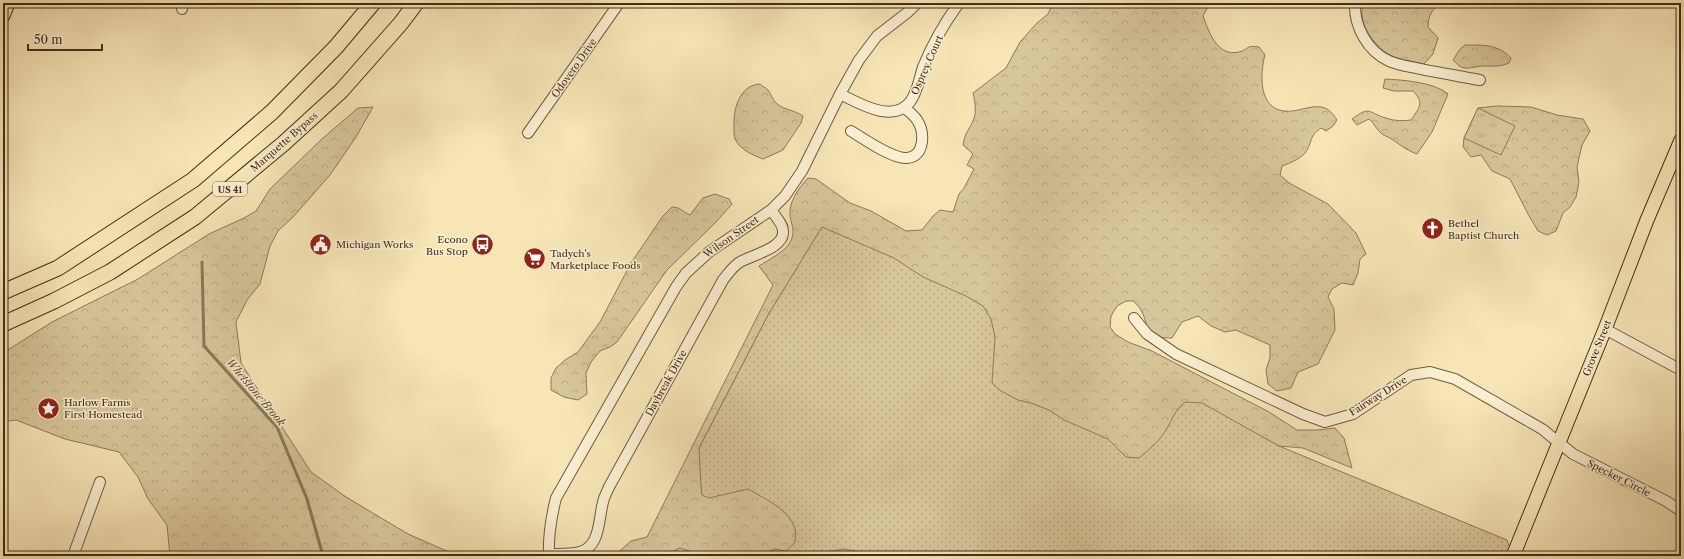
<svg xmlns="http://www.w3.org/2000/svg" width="1684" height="559" font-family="'Libre Caslon Text',serif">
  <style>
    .grass { fill: url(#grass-dots); stroke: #8c7a5a }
    .forest { fill: url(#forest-crowns); stroke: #8c7a5a }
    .park { fill: url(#park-tufts); stroke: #8c7a5a }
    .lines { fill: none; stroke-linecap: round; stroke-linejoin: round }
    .stream { stroke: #897757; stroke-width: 3 }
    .minor-casing { stroke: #6e5c40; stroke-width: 12 }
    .major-casing { stroke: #412e19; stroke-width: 15 }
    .highway-casing { stroke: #412e19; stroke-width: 17 }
    .minor { stroke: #faeed0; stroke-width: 10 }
    .major { stroke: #f7e5b6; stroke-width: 13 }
    .highway { stroke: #f7e5b6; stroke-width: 15 }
    .labels { text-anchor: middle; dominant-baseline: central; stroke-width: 3; stroke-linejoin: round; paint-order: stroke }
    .shield { fill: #faeed0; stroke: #786850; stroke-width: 1 }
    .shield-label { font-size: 9px; font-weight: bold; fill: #412e19 }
    .street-label { font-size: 10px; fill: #412e19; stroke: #faeed0 }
    .poi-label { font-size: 10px; fill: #412e19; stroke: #faeed0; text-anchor: start }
    .water-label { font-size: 11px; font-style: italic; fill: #5f4c33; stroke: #faeed0 }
  </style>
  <defs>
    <pattern id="grass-dots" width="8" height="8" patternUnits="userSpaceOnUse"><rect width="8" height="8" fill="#d8c69b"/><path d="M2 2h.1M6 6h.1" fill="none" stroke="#bbaa85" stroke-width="1.8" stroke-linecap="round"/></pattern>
    <pattern id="forest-crowns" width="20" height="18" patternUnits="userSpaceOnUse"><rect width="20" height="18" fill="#d8c69b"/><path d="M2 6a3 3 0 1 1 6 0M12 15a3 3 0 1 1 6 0" fill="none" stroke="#bbaa85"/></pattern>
    <pattern id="park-tufts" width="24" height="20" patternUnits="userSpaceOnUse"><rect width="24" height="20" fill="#d8c69b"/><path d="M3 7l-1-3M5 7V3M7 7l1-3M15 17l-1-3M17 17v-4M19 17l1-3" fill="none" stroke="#bbaa85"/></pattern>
  </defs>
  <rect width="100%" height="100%" fill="#f7e5b6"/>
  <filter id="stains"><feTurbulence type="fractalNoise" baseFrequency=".005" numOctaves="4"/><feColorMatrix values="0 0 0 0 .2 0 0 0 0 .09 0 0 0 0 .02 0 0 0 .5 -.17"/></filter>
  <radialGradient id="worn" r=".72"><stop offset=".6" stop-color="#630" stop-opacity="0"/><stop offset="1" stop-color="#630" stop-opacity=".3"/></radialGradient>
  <path class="grass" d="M 822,226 L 1162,373 L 1279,446 L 1507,540 L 1513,556 L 647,556 L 699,448 L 768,315 Z"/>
  <path class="forest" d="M 1053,3 L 1210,3 L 1203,16 C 1209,32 1217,57 1239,52 C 1250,49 1245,45 1259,47 L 1265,55 C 1260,73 1258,108 1284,111 C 1296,113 1309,105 1321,107 C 1329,108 1333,114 1337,120 L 1333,126 L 1326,131 L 1321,128 C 1309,137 1313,139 1307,150 C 1303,158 1290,163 1282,166 L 1280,175 L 1289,183 L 1328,204 L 1356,233 L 1366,254 L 1360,259 L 1358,273 L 1353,285 L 1342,283 L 1332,289 L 1328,297 L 1334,309 L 1335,330 L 1318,364 L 1298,372 L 1291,388 L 1277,391 L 1268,384 L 1266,370 L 1270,358 L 1270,345 L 1236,330 L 1225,332 L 1211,326 L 1198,316 L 1182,322 L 1172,338 C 1137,339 1153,316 1133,301 L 1126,301 L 1117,306 L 1111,316 L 1110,327 L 1115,334 L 1128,342 L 1152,351 L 1269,412 L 1297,430 L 1317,430 L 1335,428 L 1344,438 L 1352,468 L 1303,448 L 1279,446 L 1202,403 L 1185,402 C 1172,413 1173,420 1164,433 C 1158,442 1148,451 1139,458 L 1126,457 L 1108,439 L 1064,420 L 1049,410 L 1031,403 L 1018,400 L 1001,391 L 992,383 L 995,337 L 991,319 L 983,306 L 966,296 L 923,277 L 894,258 L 822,227 L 768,315 L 699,448 L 701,487 L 702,495 L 709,498 L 748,489 C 765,499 789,509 795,529 C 796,533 795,538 795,542 L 786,551 L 775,549 L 765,553 L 764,556 L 697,556 L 696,553 L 680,548 L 669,553 L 651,552 L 648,556 L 614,556 L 631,541 L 647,537 L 773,285 L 759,266 C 767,261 785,251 789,244 C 798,230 789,223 790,211 C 791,198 800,187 808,178 L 816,179 L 850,203 L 871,211 L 906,231 L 922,230 L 933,216 L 940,210 L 953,212 L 959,194 L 964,188 L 974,169 L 967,165 L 973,154 L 963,145 C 965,132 968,132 973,121 C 977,113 975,101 973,93 L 1006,68 L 1020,42 L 1037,23 L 1048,14 Z
    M 1364,3 L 1441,3 C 1432,9 1428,16 1428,27 L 1438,38 L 1433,54 L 1424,64 C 1413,61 1398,60 1388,54 C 1373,44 1356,21 1364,3 Z
    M 1465,45 C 1483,45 1498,44 1511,58 L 1509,63 C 1499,67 1493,66 1483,66 C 1477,66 1470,69 1464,68 C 1459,67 1456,63 1453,60 L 1460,49 Z
    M 1385,79 C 1403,80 1434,82 1448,94 L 1432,132 L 1417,154 C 1406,150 1399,144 1390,138 C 1386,136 1382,135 1379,131 C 1375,127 1374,123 1369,119 L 1357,125 L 1352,119 C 1371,105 1368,113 1386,118 C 1394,121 1403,121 1411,120 C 1419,108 1425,103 1413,91 L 1394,91 L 1383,88 Z
    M 760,84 C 762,86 766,88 768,90 C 771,94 772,99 777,104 C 785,110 794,110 803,116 L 801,123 L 783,150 L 763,159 C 753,155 740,150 735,139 C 734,136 734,131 734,127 C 733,110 739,85 760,84 Z
    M 1497,106 L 1531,107 L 1557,115 L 1583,119 L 1590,131 L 1582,145 L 1577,167 L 1579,182 L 1576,197 L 1570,207 L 1563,213 L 1556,231 L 1547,235 L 1538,231 L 1528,214 L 1510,179 L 1492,171 L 1481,155 L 1471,157 L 1463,147 L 1464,138 L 1478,108 Z
    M 373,107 L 356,137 L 330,175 L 293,217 L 278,231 L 270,246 L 260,284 L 247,300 L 236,322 L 241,363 L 311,472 L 346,497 L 408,534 L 458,556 L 170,556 L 167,525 L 148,499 L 138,477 L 119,452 L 65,439 L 16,420 L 3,422 L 3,353 L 52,322 L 138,279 L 209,234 L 244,218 L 256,211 L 270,189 L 323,138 L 358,108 Z
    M 715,194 L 729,199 L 732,204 L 716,222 L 667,270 L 617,342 L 610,347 L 600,351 L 591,362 L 586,373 L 587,394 L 578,400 L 564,397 L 551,390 L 551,378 L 556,368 L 565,360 L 578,352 L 600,322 L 631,263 L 663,216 L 672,207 C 680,207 683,212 690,215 L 703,198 Z
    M 843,549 L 862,552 L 866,556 L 818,556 L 822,553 Z"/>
  <path class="park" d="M 1478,108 L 1515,126 L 1501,155 L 1464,138 Z"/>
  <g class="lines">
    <path class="stream" d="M 202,262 L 204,346 L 277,427 L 307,499 L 323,556"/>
    <defs>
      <path id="minor" d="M 1355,3 C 1354,26 1367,51 1389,61 C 1400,66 1413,67 1425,70 C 1443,73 1462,77 1480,80
        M 182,9 L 183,3
        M 840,94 C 859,103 892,124 910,102 C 918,91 919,79 923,67 C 932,45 945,22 959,3
        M 851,131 C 864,139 892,159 907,158 C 925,157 925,132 917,120 C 914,115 908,111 904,107
        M 528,133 L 619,3
        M 1134,318 L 1147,334 L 1176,354 L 1303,414 L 1325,422 L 1353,414 L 1411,375 L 1430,372 L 1455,379 L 1542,429 L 1573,454 L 1666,501 L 1681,511
        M 1605,329 L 1681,370
        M 549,554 C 558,554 566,554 575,553 C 601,550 598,521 603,502 C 604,497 607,492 609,487 L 723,280 C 728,274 733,266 740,262 C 752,255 785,248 783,231 C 783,224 775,216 771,210
        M 73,556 L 100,482
        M 549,556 C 548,535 551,518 556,498 L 676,287 L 686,273 L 709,252 L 771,210 L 785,196 L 802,171 L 840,94 L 859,60 L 877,36 L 908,12 L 917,3"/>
      <path id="major" d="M 3,16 L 8,3
        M 1513,556 L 1605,329 L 1647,220 L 1681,140"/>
      <path id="highway" d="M 3,292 L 58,268 L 193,180 L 272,112 L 336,47 L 373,3
        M 3,324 L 54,301 L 110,272 L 195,217 L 283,144 L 341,91 L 401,23 L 416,3"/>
    </defs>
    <use href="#minor" class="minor-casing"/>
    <use href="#major" class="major-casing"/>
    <use href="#highway" class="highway-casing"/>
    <use href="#minor" class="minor"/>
    <use href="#major" class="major"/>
    <use href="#highway" class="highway"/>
  </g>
  <defs>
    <symbol id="church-disc" viewBox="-11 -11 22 22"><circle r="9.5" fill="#8f2418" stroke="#faeed0"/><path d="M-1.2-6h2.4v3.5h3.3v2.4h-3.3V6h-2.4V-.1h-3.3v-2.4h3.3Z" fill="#fff"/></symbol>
    <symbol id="civic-disc" viewBox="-11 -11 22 22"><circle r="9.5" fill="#8f2418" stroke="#faeed0"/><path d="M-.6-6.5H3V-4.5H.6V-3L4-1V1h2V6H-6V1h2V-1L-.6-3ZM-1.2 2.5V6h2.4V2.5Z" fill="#fff"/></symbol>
    <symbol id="bus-disc" viewBox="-11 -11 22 22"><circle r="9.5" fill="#8f2418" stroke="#faeed0"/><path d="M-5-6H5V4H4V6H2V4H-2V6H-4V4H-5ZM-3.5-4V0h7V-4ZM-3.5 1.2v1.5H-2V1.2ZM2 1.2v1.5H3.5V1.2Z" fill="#fff"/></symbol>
    <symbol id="supermarket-disc" viewBox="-11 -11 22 22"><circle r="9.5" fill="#8f2418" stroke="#faeed0"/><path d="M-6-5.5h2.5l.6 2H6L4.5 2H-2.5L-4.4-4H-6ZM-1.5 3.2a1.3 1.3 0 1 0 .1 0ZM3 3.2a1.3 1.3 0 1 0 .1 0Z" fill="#fff"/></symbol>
    <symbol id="sight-disc" viewBox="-11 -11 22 22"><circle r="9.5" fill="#8f2418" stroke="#faeed0"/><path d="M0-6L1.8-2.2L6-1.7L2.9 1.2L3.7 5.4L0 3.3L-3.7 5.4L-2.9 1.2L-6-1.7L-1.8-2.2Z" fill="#fff"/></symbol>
  </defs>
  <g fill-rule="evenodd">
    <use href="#church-disc" x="1420" y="216" width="25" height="25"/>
    <use href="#civic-disc" x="308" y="232" width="25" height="25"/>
    <use href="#bus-disc" x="470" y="232" width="25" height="25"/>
    <use href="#supermarket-disc" x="522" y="246" width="25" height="25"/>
    <use href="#sight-disc" x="36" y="396" width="25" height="25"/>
  </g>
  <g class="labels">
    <rect class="shield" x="213" y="182" width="34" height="14" rx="3"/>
    <g class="shield-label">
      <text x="230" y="189">US 41</text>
    </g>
    <g class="street-label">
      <text transform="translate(927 65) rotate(-66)">Osprey Court</text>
      <text transform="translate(574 68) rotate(-55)">Odovero Drive</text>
      <text transform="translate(284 142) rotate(-41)">Marquette Bypass</text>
      <text transform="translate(731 237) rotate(-35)">Wilson Street</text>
      <text transform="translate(1597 348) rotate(-68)">Grove Street</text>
      <text transform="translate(666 383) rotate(-61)">Daybreak Drive</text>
      <text transform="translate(1378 396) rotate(-32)">Fairway Drive</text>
      <text transform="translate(1619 478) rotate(27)">Specker Circle</text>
    </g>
    <g class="poi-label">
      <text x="1448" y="223">Bethel<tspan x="1448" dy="12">Baptist Church</tspan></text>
      <text x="468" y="239" text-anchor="end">Econo<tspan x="468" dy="12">Bus Stop</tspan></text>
      <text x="336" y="244">Michigan Works</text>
      <text x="550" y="253">Tadych's<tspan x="550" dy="12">Marketplace Foods</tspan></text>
      <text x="64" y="402">Harlow Farms<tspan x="64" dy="12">First Homestead</tspan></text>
    </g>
    <g class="water-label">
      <text transform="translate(256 392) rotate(50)">Whetstone Brook</text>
    </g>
  </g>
  <rect width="1684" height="559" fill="none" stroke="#f7e5b6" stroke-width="16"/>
  <rect x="4" y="4" width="1676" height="551" fill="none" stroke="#412e19" stroke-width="2"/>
  <rect x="8" y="8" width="1668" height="543" fill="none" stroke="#412e19"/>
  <path d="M28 44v6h74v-6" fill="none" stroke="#412e19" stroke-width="2"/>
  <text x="34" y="44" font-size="12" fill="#412e19" stroke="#faeed0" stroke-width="3" paint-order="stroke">50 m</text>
  <rect width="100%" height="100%" filter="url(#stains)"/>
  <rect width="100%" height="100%" fill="url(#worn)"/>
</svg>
